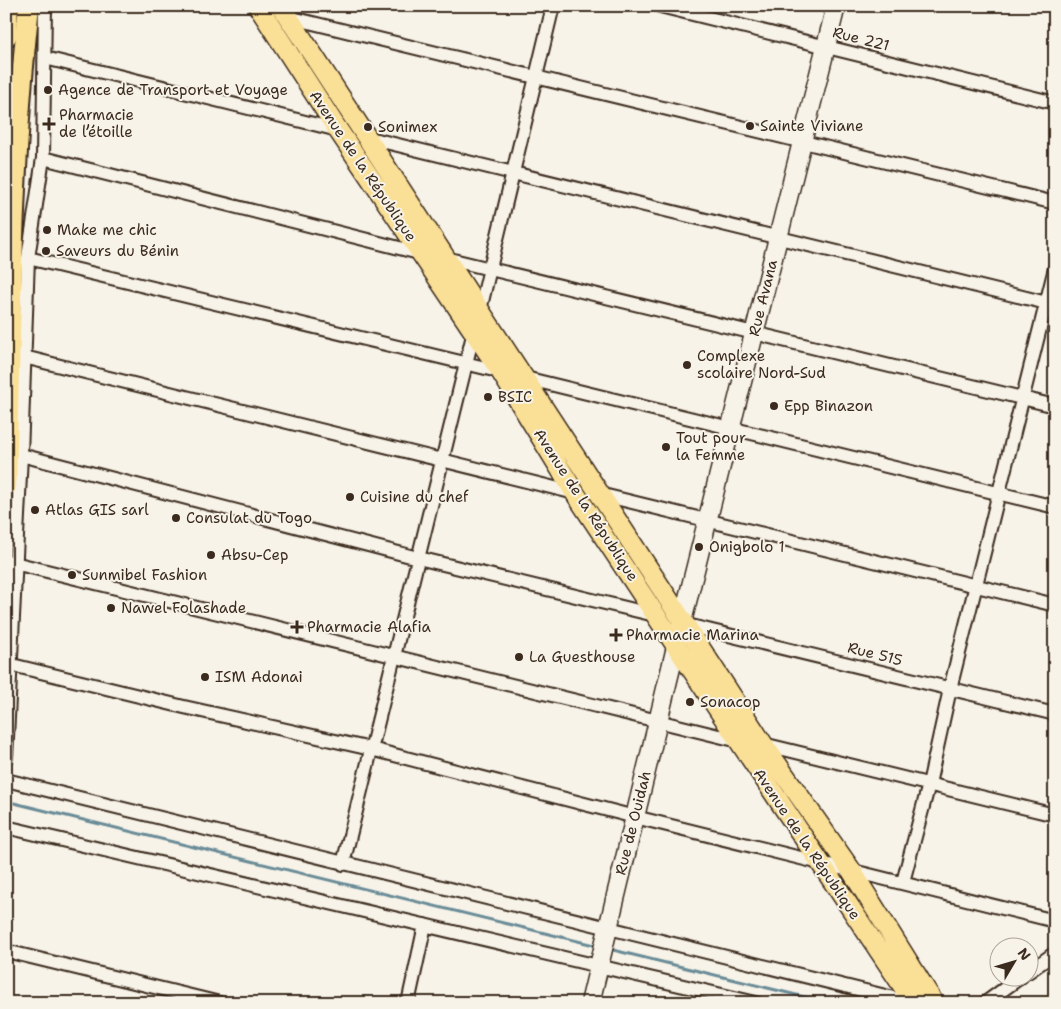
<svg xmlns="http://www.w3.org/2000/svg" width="1061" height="1009" font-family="'Shantell Sans',sans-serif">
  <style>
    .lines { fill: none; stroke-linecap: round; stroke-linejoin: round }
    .stream { stroke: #698b97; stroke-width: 3 }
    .minor-casing { stroke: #3b2a1e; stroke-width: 16 }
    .secondary-casing { stroke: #3b2a1e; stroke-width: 21 }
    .primary-casing { stroke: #3b2a1e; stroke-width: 22 }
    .trunk-casing { stroke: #3b2a1e; stroke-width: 24 }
    .minor { stroke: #f7f3e8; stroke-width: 12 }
    .secondary { stroke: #f7f3e8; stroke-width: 18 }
    .primary { stroke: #fadf96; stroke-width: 19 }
    .trunk { stroke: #fadf96; stroke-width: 20 }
    .poi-dot { fill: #3b2a1e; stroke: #f7f3e8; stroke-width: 2 }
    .labels { text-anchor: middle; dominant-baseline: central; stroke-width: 4; stroke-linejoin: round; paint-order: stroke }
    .street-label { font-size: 15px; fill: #3b2a1e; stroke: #f7f3e8 }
    .poi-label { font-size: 15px; fill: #3b2a1e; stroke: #f7f3e8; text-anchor: start }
  </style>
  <rect width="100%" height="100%" fill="#f7f3e8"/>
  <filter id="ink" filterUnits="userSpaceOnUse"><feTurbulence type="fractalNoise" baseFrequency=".02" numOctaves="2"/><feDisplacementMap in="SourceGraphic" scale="10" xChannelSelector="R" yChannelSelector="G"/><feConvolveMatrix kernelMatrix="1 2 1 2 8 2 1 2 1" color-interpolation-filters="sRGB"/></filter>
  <g filter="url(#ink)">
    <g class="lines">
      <path class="stream" d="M 14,803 L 598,946
        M 609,949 L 829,1003"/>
      <defs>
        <path id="minor" d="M 660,6 L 1055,103
          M 288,17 L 1055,203
          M 45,58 L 338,130
          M 365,137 L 1055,305
          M 43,158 L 423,254
          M 28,258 L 502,372
          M 445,258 L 1055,406
          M 480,310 L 553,6
          M 24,357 L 575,493
          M 521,377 L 1055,507
          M 21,455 L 418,558 L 659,616
          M 599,494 L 1055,605
          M 6,561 L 739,741
          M 687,625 L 1055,714
          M 12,665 L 184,707 L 371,749 L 635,817 L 1055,921
          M 763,744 L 1055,815
          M 6,758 L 21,455 L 28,258 L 43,158 L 45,6
          M 6,780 L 914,1003
          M 6,827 L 756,1003
          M 343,864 L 474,331
          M 903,882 L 929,784 L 950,689 L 1055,268
          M 6,951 L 220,1003
          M 1028,972 L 1055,953
          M 408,1003 L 425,925
          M 985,1003 L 1022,976"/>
        <path id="secondary" d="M 590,1003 L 683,618 L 836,6"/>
        <path id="primary" d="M 258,6 L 338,130 L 501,372 L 575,493 L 739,741 L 914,1003
          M 281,6 L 763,744 L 851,870 L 934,1003"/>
        <path id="trunk" d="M 6,36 L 8,6
          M 6,486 C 11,327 11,165 29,6"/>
      </defs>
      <use href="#minor" class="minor-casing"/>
      <use href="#secondary" class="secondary-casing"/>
      <use href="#primary" class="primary-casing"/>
      <use href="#trunk" class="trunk-casing"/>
      <use href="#minor" class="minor"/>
      <use href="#secondary" class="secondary"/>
      <use href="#primary" class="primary"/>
      <use href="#trunk" class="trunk"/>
    </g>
  </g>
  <g class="poi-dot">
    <circle cx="48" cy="90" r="5"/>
    <path d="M46.5 116.5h5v5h5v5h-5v5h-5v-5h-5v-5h5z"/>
    <circle cx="750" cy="126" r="5"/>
    <circle cx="368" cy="127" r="5"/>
    <circle cx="47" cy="230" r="5"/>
    <circle cx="46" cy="251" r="5"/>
    <circle cx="687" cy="365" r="5"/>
    <circle cx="488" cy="397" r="5"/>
    <circle cx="774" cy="406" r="5"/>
    <circle cx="666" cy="447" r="5"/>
    <circle cx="350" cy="497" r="5"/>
    <circle cx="35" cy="510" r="5"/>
    <circle cx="176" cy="518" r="5"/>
    <circle cx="699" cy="547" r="5"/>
    <circle cx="211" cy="555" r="5"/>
    <circle cx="72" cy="575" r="5"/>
    <circle cx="111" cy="608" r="5"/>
    <path d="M294.5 619.5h5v5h5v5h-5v5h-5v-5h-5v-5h5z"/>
    <path d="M613.5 627.5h5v5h5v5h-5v5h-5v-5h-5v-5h5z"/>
    <circle cx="519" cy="657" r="5"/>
    <circle cx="205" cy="677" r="5"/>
    <circle cx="690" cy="702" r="5"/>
  </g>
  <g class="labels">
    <g class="street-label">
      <text transform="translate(861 39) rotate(14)">Rue 221</text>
      <text transform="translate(363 166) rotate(56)">Avenue de la République</text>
      <text transform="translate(763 298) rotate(-76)">Rue Avana</text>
      <text transform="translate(586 505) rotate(57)">Avenue de la République</text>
      <text transform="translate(875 654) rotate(14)">Rue 515</text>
      <text transform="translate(633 823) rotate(-76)">Rue de Ouidah</text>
      <text transform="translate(807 844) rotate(56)">Avenue de la République</text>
    </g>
    <g class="poi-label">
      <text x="58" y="90">Agence de Transport et Voyage</text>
      <text x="59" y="115">Pharmacie<tspan x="59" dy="17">de l’étoille</tspan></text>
      <text x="760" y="126">Sainte Viviane</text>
      <text x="378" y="127">Sonimex</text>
      <text x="57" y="230">Make me chic</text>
      <text x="56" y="251">Saveurs du Bénin</text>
      <text x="697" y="356">Complexe<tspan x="697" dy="17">scolaire Nord-Sud</tspan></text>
      <text x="498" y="397">BSIC</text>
      <text x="784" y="406">Epp Binazon</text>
      <text x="676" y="438">Tout pour<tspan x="676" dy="17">la Femme</tspan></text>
      <text x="360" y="497">Cuisine du chef</text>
      <text x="45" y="510">Atlas GIS sarl</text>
      <text x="186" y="518">Consulat du Togo</text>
      <text x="709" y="547">Onigbolo 1</text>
      <text x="221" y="555">Absu-Cep</text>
      <text x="82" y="575">Sunmibel Fashion</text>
      <text x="121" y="608">Nawel Folashade</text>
      <text x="307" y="627">Pharmacie Alafia</text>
      <text x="626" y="635">Pharmacie Marina</text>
      <text x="529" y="657">La Guesthouse</text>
      <text x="215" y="677">ISM Adonai</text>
      <text x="700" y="702">Sonacop</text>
    </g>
  </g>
  <rect width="1061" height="1009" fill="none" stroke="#f7f3e8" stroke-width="25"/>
  <rect x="12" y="12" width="1036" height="984" fill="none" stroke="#3b2a1e" stroke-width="2" filter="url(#ink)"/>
  <g transform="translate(1014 962) rotate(52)"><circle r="24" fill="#f7f3e8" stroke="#aca397"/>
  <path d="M0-4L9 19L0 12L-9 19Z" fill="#3b2a1e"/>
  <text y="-8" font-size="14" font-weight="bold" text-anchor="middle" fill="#3b2a1e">N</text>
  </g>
</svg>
